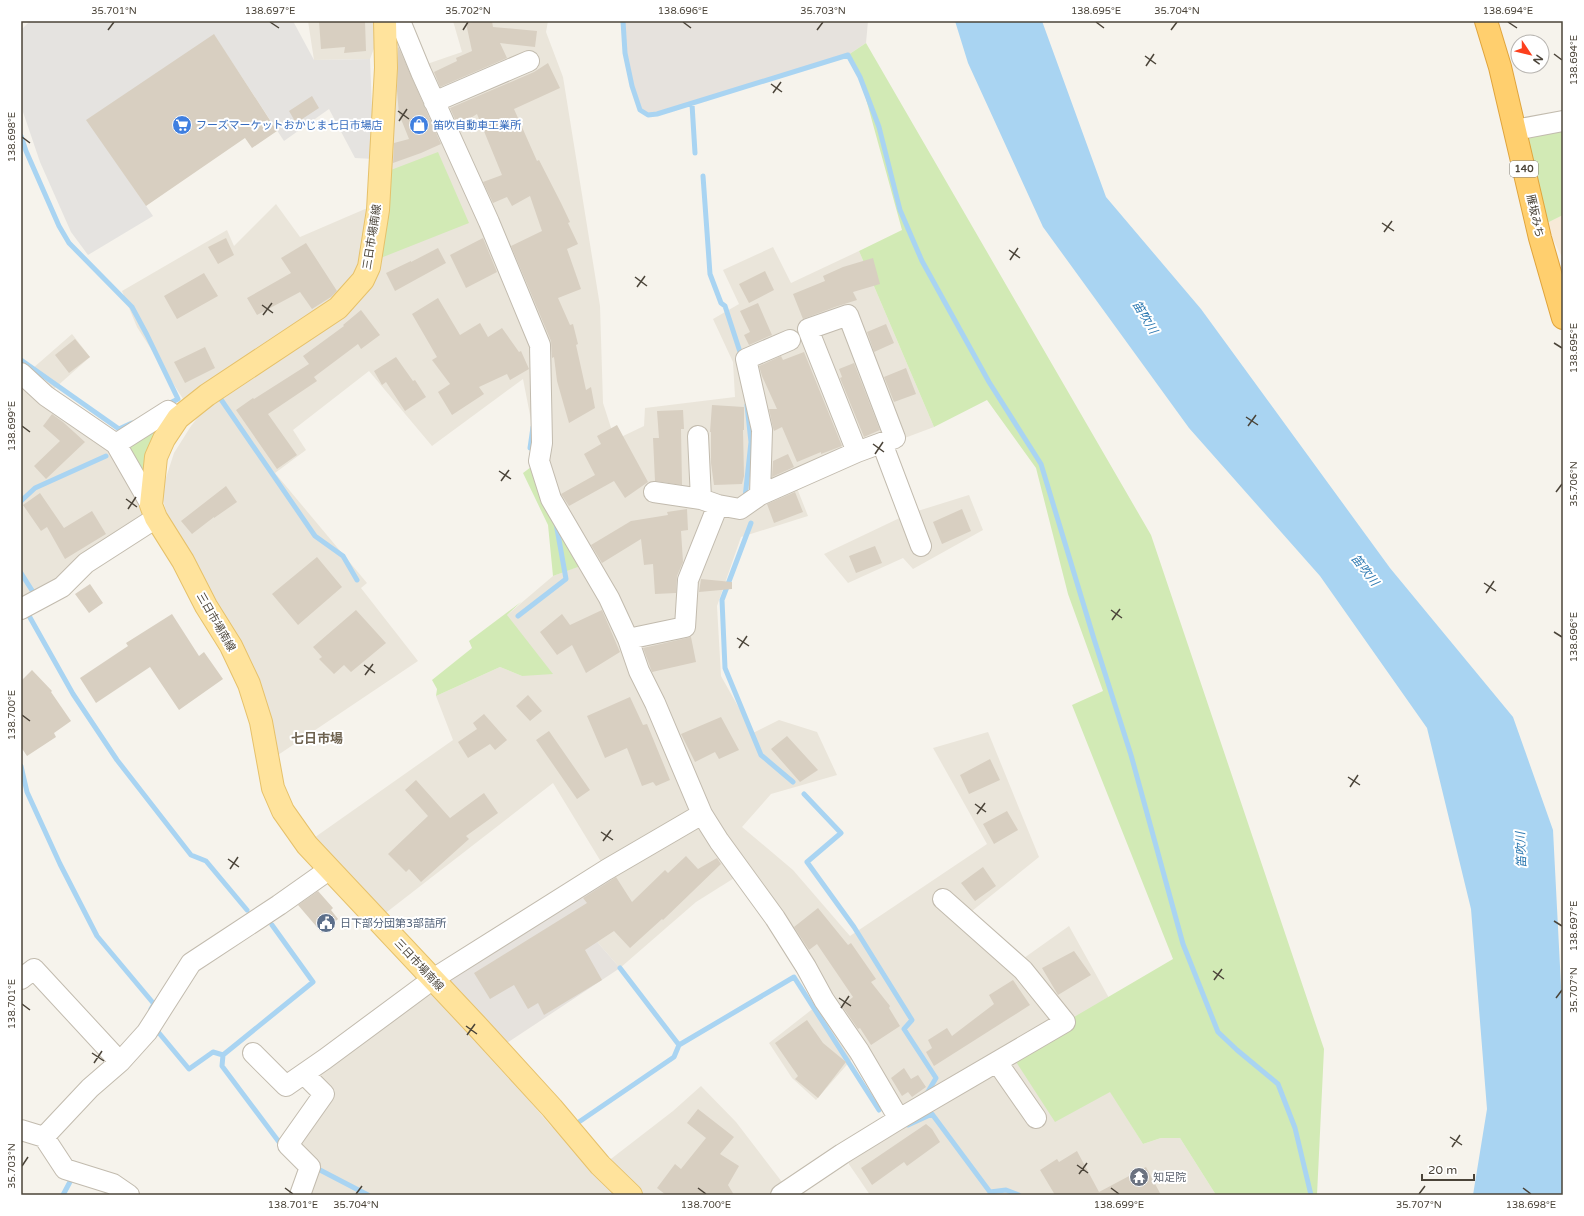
<svg xmlns="http://www.w3.org/2000/svg" width="1584" height="1216" font-family="'Varela Round','Noto Sans JP',sans-serif">
  <style>
    .residential { fill: #eae5da }
    .commercial { fill: #f7ead8 }
    .industrial { fill: #e6e2dd }
    .green { fill: #d2eab5 }
    .parking { fill: #e5e3e0 }
    .water { fill: #a9d4f2 }
    .lines { fill: none; stroke-linecap: round; stroke-linejoin: round }
    .stream { stroke: #a9d4f2; stroke-width: 5 }
    .building { fill: #d8cfc1 }
    .minor-casing { stroke: #c2bbae; stroke-width: 22 }
    .major-casing { stroke: #e6c16a; stroke-width: 24 }
    .highway-casing { stroke: #e0a43c; stroke-width: 24 }
    .minor { stroke: #fff; stroke-width: 20 }
    .major { stroke: #ffe39c; stroke-width: 22 }
    .highway { stroke: #ffcf6e; stroke-width: 22 }
    .ticks { fill: none; stroke: #4b4439; stroke-width: 1.5 }
    .labels { text-anchor: middle; dominant-baseline: central; stroke-width: 4; stroke-linejoin: round; paint-order: stroke }
    .shield { fill: #fff; stroke: #817c74; stroke-width: 1 }
    .shield-label { font-size: 10px; font-weight: bold; fill: #4b4439 }
    .shop-label { font-size: 11px; fill: #366cbe; stroke: #fff; text-anchor: start }
    .street-label { font-size: 11px; fill: #4b4439; stroke: #fff }
    .service-label { font-size: 11px; fill: #4e5e75; stroke: #fff; text-anchor: start }
    .worship-label { font-size: 11px; fill: #5b616d; stroke: #fff; text-anchor: start }
    .water-label { font-size: 12px; font-style: italic; fill: #2e7ab2; stroke: #fff }
    .quarter-label { font-size: 13px; font-weight: bold; fill: #6e6250; stroke: #fff }
    .neatline { fill: none; stroke: #4b4439; stroke-width: 1.5 }
    .ticks-label { font-size: 10px; text-anchor: middle; fill: #4b4439 }
  </style>
  <rect width="100%" height="100%" fill="#f6f3ec"/>
  <path class="residential" d="M 308,21 L 380,21 L 381,30 L 370,59 L 314,60 Z
    M 403,21 L 427,64 L 462,52 L 453,21 L 548,21 L 546,32 L 563,77 L 600,306 L 603,403 L 613,434 L 621,437 L 644,426 L 645,408 L 735,397 L 733,362 L 713,319 L 739,304 L 723,270 L 773,247 L 791,283 L 859,251 L 934,427 L 886,445 L 795,483 L 808,516 L 741,537 L 717,606 L 721,676 L 753,733 L 779,720 L 817,732 L 837,775 L 771,794 L 742,827 L 793,870 L 850,936 L 987,844 L 933,748 L 988,732 L 1039,857 L 967,915 L 1017,963 L 1069,926 L 1109,998 L 1110,1091 L 1143,1144 L 1161,1138 L 1180,1138 L 1216,1195 L 870,1195 L 842,1154 L 898,1119 L 859,1051 L 816,1100 L 792,1078 L 769,1043 L 824,1000 L 747,870 L 696,902 L 620,968 L 599,944 L 583,918 L 606,870 L 553,783 L 383,915 L 311,840 L 453,740 L 436,696 L 500,667 L 522,676 L 507,615 L 553,576 L 588,563 L 539,461 L 523,379 L 432,446 L 369,371 L 293,430 L 306,450 L 275,473 L 367,583 L 361,588 L 418,661 L 275,757 L 168,518 L 161,493 L 174,453 L 191,426 L 211,401 L 339,311 L 380,209 Z
    M 276,204 L 300,237 L 372,206 L 358,271 L 333,304 L 185,402 L 137,327 L 122,291 L 227,230 L 234,246 Z
    M 72,334 L 90,357 L 46,396 L 109,447 L 145,516 L 124,534 L 21,601 L 21,373 L 24,376 Z
    M 969,495 L 983,530 L 913,569 L 903,558 L 848,583 L 824,554 L 908,514 Z
    M 430,984 L 551,1126 L 607,1162 L 673,1111 L 701,1086 L 736,1122 L 792,1195 L 300,1195 L 310,1167 L 288,1145 L 324,1094 L 304,1074 Z"/>
  <path class="commercial" d="M 1563,215 L 1563,259 L 1545,224 Z"/>
  <path class="industrial" d="M 623,21 L 868,21 L 866,43 L 848,55 L 657,114 L 648,115 L 640,110 L 632,86 L 625,53 Z
    M 606,870 L 616,894 L 583,918 L 599,944 L 620,968 L 504,1045 L 440,974 Z"/>
  <path class="green" d="M 866,43 L 1151,535 L 1324,1049 L 1317,1195 L 1216,1195 L 1180,1138 L 1161,1138 L 1143,1144 L 1110,1092 L 1055,1122 L 1011,1054 L 1173,959 L 1072,705 L 1103,691 L 1068,594 L 1036,468 L 987,400 L 934,427 L 859,251 L 902,230 L 860,77 L 848,55 Z
    M 1562,124 L 1563,215 L 1545,224 L 1527,132 Z
    M 438,152 L 469,223 L 373,261 L 383,173 Z
    M 162,415 L 148,479 L 123,439 Z
    M 539,461 L 589,563 L 553,576 L 548,525 L 523,473 Z
    M 521,602 L 507,615 L 553,674 L 522,676 L 500,667 L 436,696 L 437,689 L 432,680 L 472,648 L 469,641 Z"/>
  <path class="parking" d="M 30,21 L 293,21 L 314,60 L 370,59 L 374,159 L 355,158 L 329,109 L 284,141 L 214,35 L 87,120 L 153,216 L 88,255 L 71,232 L 40,162 L 21,106 L 21,30 Z"/>
  <path class="water" d="M 955,21 L 1042,21 L 1106,197 L 1201,309 L 1390,568 L 1513,717 L 1553,830 L 1563,1025 L 1563,1195 L 1473,1195 L 1487,1109 L 1471,909 L 1427,728 L 1320,576 L 1189,428 L 1043,227 L 968,63 Z"/>
  <g class="lines">
    <path class="stream" d="M 623,21 L 625,53 L 632,86 L 640,110 L 648,115 L 657,114 L 848,55 L 860,77 L 879,127 L 900,210 L 922,261 L 989,382 L 1041,464 L 1094,639 L 1131,755 L 1183,944 L 1218,1032 L 1237,1050 L 1278,1084 L 1295,1128 L 1311,1195
      M 692,104 L 695,153
      M 21,136 L 26,151 L 59,226 L 69,243 L 132,307 L 147,335 L 178,399 L 166,405
      M 703,176 L 710,274 L 721,303 L 725,306 L 742,358
      M 21,360 L 119,429 L 132,423
      M 220,398 L 315,536 L 343,556 L 357,580
      M 530,448 L 533,427
      M 745,498 L 751,442 L 747,405
      M 21,501 L 35,488 L 106,456
      M 751,523 L 722,600 L 725,668 L 761,755 L 793,782
      M 21,573 L 33,592
      M 28,614 L 73,694 L 117,760 L 191,855 L 206,861 L 247,910
      M 518,616 L 566,579 L 556,523
      M 21,766 L 27,792 L 60,864 L 97,936 L 154,1004 L 151,1009
      M 804,794 L 841,833 L 807,862 L 854,927 L 912,1020 L 904,1029 L 936,1078 L 926,1095
      M 620,968 L 679,1045 L 794,977 L 879,1110
      M 159,1033 L 189,1069 L 213,1052 L 223,1055 L 222,1066 L 282,1146
      M 223,1055 L 313,982 L 272,925
      M 908,1125 L 932,1114 L 990,1192 L 1006,1190 L 1019,1195
      M 573,1126 L 674,1057 L 679,1045
      M 320,1170 L 368,1195
      M 63,1195 L 72,1178"/>
  </g>
  <path class="building" d="M 319,21 L 365,21 L 366,51 L 344,53 L 345,47 L 321,49 Z
    M 481,21 L 492,21 L 493,27 L 537,31 L 535,47 L 500,43 L 507,58 L 440,87 L 434,72 L 457,61 L 456,58 L 472,51 L 466,23 Z
    M 214,34 L 277,131 L 252,148 L 245,138 L 146,206 L 86,120 Z
    M 398,46 L 441,144 L 421,153 L 393,163 L 394,143 L 409,139 L 399,114 L 397,91 Z
    M 548,63 L 560,88 L 514,109 L 537,161 L 539,160 L 561,203 L 570,222 L 568,223 L 578,244 L 567,249 L 581,289 L 558,298 L 570,325 L 573,324 L 578,344 L 576,345 L 586,390 L 591,387 L 595,408 L 569,423 L 557,381 L 554,357 L 552,358 L 551,341 L 511,246 L 542,231 L 530,196 L 512,206 L 507,197 L 493,203 L 483,182 L 502,175 L 479,119 L 477,114 L 458,126 L 450,108 L 534,72 Z
    M 312,96 L 319,108 L 296,123 L 289,111 Z
    M 226,238 L 234,255 L 218,264 L 208,247 Z
    M 483,238 L 497,272 L 466,288 L 450,255 Z
    M 306,243 L 337,291 L 331,297 L 312,309 L 300,292 L 257,315 L 247,298 L 291,273 L 281,258 Z
    M 438,248 L 446,263 L 395,291 L 386,273 L 411,261 L 411,262 Z
    M 873,258 L 880,284 L 853,292 L 857,300 L 835,307 L 803,319 L 793,294 L 825,281 L 823,276 L 843,267 Z
    M 765,271 L 774,290 L 749,303 L 739,284 Z
    M 204,273 L 218,296 L 177,319 L 164,296 Z
    M 438,298 L 460,335 L 480,323 L 488,337 L 502,328 L 519,352 L 521,351 L 529,369 L 510,380 L 507,374 L 479,387 L 484,394 L 452,415 L 438,392 L 450,384 L 432,360 L 437,357 L 412,314 Z
    M 758,303 L 772,335 L 749,345 L 744,335 L 750,332 L 740,311 Z
    M 361,310 L 380,335 L 361,349 L 358,344 L 314,377 L 317,381 L 268,414 L 297,455 L 277,469 L 236,410 L 253,398 L 254,399 L 309,364 L 303,356 L 344,326 L 343,325 Z
    M 886,324 L 894,343 L 874,352 L 867,332 Z
    M 75,339 L 90,357 L 69,373 L 55,355 Z
    M 205,347 L 215,368 L 185,383 L 174,362 Z
    M 804,352 L 842,446 L 821,454 L 821,452 L 797,462 L 782,427 L 774,431 L 773,428 L 769,409 L 777,409 L 762,376 L 759,366 L 781,356 L 783,360 Z
    M 396,357 L 413,381 L 415,380 L 426,397 L 405,411 L 386,382 L 382,385 L 374,371 Z
    M 854,363 L 880,430 L 864,437 L 840,378 L 842,377 L 839,369 Z
    M 906,368 L 916,394 L 894,402 L 884,377 Z
    M 712,405 L 744,407 L 744,430 L 743,430 L 744,476 L 742,484 L 714,485 L 711,463 L 711,432 L 710,432 Z
    M 683,410 L 684,429 L 681,429 L 682,485 L 655,481 L 653,438 L 659,438 L 657,411 Z
    M 52,414 L 63,422 L 85,442 L 46,479 L 34,466 L 60,441 L 43,426 Z
    M 617,425 L 648,482 L 625,498 L 614,481 L 569,506 L 561,494 L 595,475 L 584,454 L 601,444 L 597,436 Z
    M 788,454 L 794,467 L 772,477 L 773,461 Z
    M 226,486 L 237,502 L 214,518 L 214,517 L 192,534 L 181,521 Z
    M 795,492 L 803,512 L 774,523 L 767,504 Z
    M 40,493 L 64,528 L 92,511 L 106,534 L 65,559 L 47,527 L 41,531 L 23,505 Z
    M 687,509 L 688,530 L 681,531 L 683,562 L 677,576 L 676,593 L 655,594 L 653,564 L 644,565 L 641,539 L 602,563 L 591,545 L 631,521 L 668,515 L 667,512 Z
    M 962,509 L 971,531 L 942,544 L 933,522 Z
    M 875,546 L 882,563 L 856,573 L 849,556 Z
    M 317,557 L 342,587 L 298,625 L 272,594 Z
    M 701,579 L 732,582 L 732,589 L 699,592 Z
    M 90,584 L 103,603 L 89,613 L 75,594 Z
    M 356,610 L 386,643 L 351,672 L 344,665 L 334,674 L 319,659 L 322,657 L 313,647 Z
    M 602,610 L 620,652 L 586,673 L 572,645 L 557,655 L 540,632 L 562,614 L 570,625 Z
    M 172,614 L 199,656 L 204,652 L 223,679 L 179,710 L 150,667 L 96,703 L 80,678 L 128,646 L 126,643 Z
    M 691,637 L 696,662 L 652,672 L 643,648 Z
    M 32,670 L 52,691 L 51,692 L 71,721 L 54,733 L 56,737 L 27,756 L 21,747 L 21,681 Z
    M 528,695 L 542,711 L 530,721 L 516,706 Z
    M 630,697 L 643,725 L 647,724 L 670,780 L 656,786 L 653,782 L 642,786 L 627,748 L 605,758 L 587,716 Z
    M 484,714 L 507,740 L 495,750 L 490,744 L 468,758 L 458,742 L 477,729 L 473,723 Z
    M 721,717 L 739,750 L 719,759 L 715,752 L 695,762 L 681,734 Z
    M 549,731 L 590,790 L 577,799 L 536,740 Z
    M 787,736 L 818,770 L 800,782 L 771,749 Z
    M 990,759 L 1000,780 L 969,794 L 960,775 Z
    M 416,780 L 450,818 L 484,793 L 498,813 L 466,836 L 469,839 L 421,882 L 409,869 L 406,872 L 388,854 L 428,816 L 405,790 Z
    M 1007,811 L 1018,830 L 994,844 L 983,824 Z
    M 686,856 L 698,869 L 717,858 L 721,864 L 663,920 L 662,919 L 630,948 L 614,931 L 585,950 L 602,980 L 544,1015 L 538,1003 L 528,1009 L 514,985 L 490,999 L 474,973 L 587,903 L 583,898 L 616,877 L 632,902 L 665,870 L 668,873 Z
    M 983,867 L 996,886 L 975,901 L 961,883 Z
    M 318,891 L 333,908 L 331,910 L 338,919 L 322,933 L 298,905 Z
    M 818,908 L 848,945 L 851,943 L 876,979 L 871,982 L 890,1006 L 889,1008 L 900,1026 L 871,1045 L 860,1028 L 858,1029 L 842,1006 L 853,997 L 817,944 L 809,950 L 794,927 Z
    M 1074,951 L 1091,975 L 1058,995 L 1042,968 Z
    M 1013,980 L 1030,1005 L 934,1066 L 926,1052 L 932,1048 L 928,1040 L 947,1028 L 952,1036 L 994,1004 L 989,995 Z
    M 807,1020 L 823,1043 L 846,1062 L 818,1098 L 795,1079 L 798,1076 L 775,1043 Z
    M 904,1068 L 911,1079 L 918,1075 L 926,1087 L 912,1097 L 908,1092 L 902,1096 L 891,1078 Z
    M 698,1109 L 734,1137 L 720,1154 L 739,1166 L 728,1185 L 734,1195 L 666,1195 L 657,1188 L 675,1164 L 681,1169 L 706,1138 L 687,1123 Z
    M 926,1124 L 932,1129 L 940,1142 L 907,1166 L 904,1162 L 872,1185 L 861,1168 Z
    M 1077,1151 L 1099,1192 L 1146,1167 L 1161,1195 L 1055,1195 L 1040,1170 L 1057,1159 L 1059,1162 Z"/>
  <g class="lines">
    <defs>
      <path id="minor" d="M 400,21 L 421,72 L 489,222 L 540,345 L 542,443 L 539,461 L 551,499 L 609,598 L 628,639 L 639,671 L 655,703 L 702,814 L 719,841 L 775,918 L 806,967 L 824,1000 L 859,1051 L 899,1119
        M 434,102 L 529,61
        M 1515,130 L 1563,121
        M 21,373 L 46,396 L 116,444 L 151,505
        M 698,436 L 701,499
        M 882,443 L 921,546
        M 116,444 L 168,411 L 178,418
        M 760,495 L 762,430 L 746,359 L 790,340
        M 718,505 L 740,509 L 760,495 L 857,452 L 895,438 L 848,315 L 808,329 L 857,452
        M 21,609 L 62,587 L 86,563 L 156,518
        M 628,639 L 685,627 L 688,580 L 718,505 L 701,499 L 654,492
        M 21,979 L 34,969 L 120,1062
        M 253,1053 L 286,1086 L 325,1059 L 433,979 L 606,870 L 702,814
        M 997,1062 L 1036,1118
        M 21,1130 L 44,1137 L 65,1169 L 113,1184 L 129,1195
        M 44,1137 L 90,1088 L 120,1062 L 147,1032 L 191,963 L 279,905 L 330,869
        M 300,1195 L 310,1167 L 288,1145 L 324,1094 L 304,1074
        M 781,1195 L 842,1154 L 899,1119 L 1065,1022 L 1023,970 L 943,899"/>
      <path id="major" d="M 385,21 L 386,68 L 378,210 L 369,267 L 363,280 L 338,308 L 207,395 L 178,418 L 164,439 L 156,457 L 151,505 L 156,518 L 183,561 L 206,606 L 231,646 L 249,684 L 261,722 L 273,788 L 283,811 L 307,845 L 477,1026 L 552,1108 L 600,1165 L 631,1195"/>
      <path id="highway" d="M 1486,21 L 1500,67 L 1540,238 L 1563,318"/>
    </defs>
    <use href="#minor" class="minor-casing"/>
    <use href="#major" class="major-casing"/>
    <use href="#highway" class="highway-casing"/>
    <use href="#minor" class="minor"/>
    <use href="#major" class="major"/>
    <use href="#highway" class="highway"/>
  </g>
  <path class="ticks" d="M 270,22 L 279,28M 683,22 L 691,28M 1096,22 L 1104,28M 1508,22 L 1517,28M 108,30 L 114,22M 463,30 L 468,22M 817,30 L 823,22M 1171,30 L 1177,22M 1554,54 L 1562,60M 1145,56 L 1156,64M 1146,66 L 1154,54M 771,84 L 782,92M 773,93 L 781,82M 398,111 L 409,119M 399,121 L 407,109M 22,137 L 30,143M 1382,223 L 1394,231M 1384,232 L 1392,221M 1009,250 L 1020,258M 1010,260 L 1018,248M 635,277 L 647,286M 637,287 L 645,276M 262,305 L 273,313M 263,315 L 272,303M 1554,343 L 1562,348M 1246,417 L 1258,425M 22,426 L 30,432M 1248,426 L 1256,415M 873,444 L 884,452M 875,454 L 883,442M 499,471 L 511,479M 501,481 L 509,470M 1556,492 L 1562,484M 126,499 L 137,507M 128,509 L 136,497M 1484,583 L 1496,591M 1486,593 L 1494,581M 1111,610 L 1122,618M 1112,620 L 1120,609M 1554,632 L 1562,637M 737,638 L 749,646M 739,648 L 747,636M 364,665 L 375,673M 365,675 L 373,664M 22,715 L 30,721M 1348,777 L 1360,785M 1350,787 L 1358,775M 975,804 L 986,812M 977,814 L 985,803M 601,832 L 613,840M 603,841 L 611,830M 228,859 L 239,867M 230,869 L 238,857M 1554,921 L 1562,926M 1213,971 L 1224,979M 1214,980 L 1222,969M 839,998 L 851,1006M 1556,998 L 1562,990M 22,1004 L 30,1010M 841,1008 L 849,996M 466,1026 L 477,1034M 467,1035 L 475,1024M 92,1053 L 104,1061M 94,1063 L 102,1051M 1450,1137 L 1462,1145M 1452,1147 L 1460,1135M 1077,1165 L 1088,1173M 22,1166 L 28,1157M 1079,1174 L 1087,1163M 285,1188 L 293,1194M 698,1188 L 706,1194M 1111,1188 L 1119,1194M 1523,1188 L 1531,1194M 356,1194 L 362,1186M 1419,1194 L 1425,1186"/>
  <defs>
    <symbol id="supermarket-disc" viewBox="-11 -11 22 22"><circle r="9.5" fill="#3f7fe0" stroke="#fff"/><path d="M-6-5.5h2.5l.6 2H6L4.5 2H-2.5L-4.4-4H-6ZM-1.5 3.2a1.3 1.3 0 1 0 .1 0ZM3 3.2a1.3 1.3 0 1 0 .1 0Z" fill="#fff"/></symbol>
    <symbol id="shop-disc" viewBox="-11 -11 22 22"><circle r="9.5" fill="#3f7fe0" stroke="#fff"/><path d="M-5-2.5h2.3a2.7 3.5 0 0 1 5.4 0H5L5.5 6h-11ZM-1.5-2.5h3a1.5 2.3 0 0 0-3 0Z" fill="#fff"/></symbol>
    <symbol id="civic-disc" viewBox="-11 -11 22 22"><circle r="9.5" fill="#5c6f8a" stroke="#fff"/><path d="M-.6-6.5H3V-4.5H.6V-3L4-1V1h2V6H-6V1h2V-1L-.6-3ZM-1.2 2.5V6h2.4V2.5Z" fill="#fff"/></symbol>
    <symbol id="temple-disc" viewBox="-11 -11 22 22"><circle r="9.5" fill="#6b7280" stroke="#fff"/><path d="M0-6L5-2H3V0L6.5 2.5H4V6H1.5V3h-3V6H-4V2.5H-6.5L-3 0V-2H-5Z" fill="#fff"/></symbol>
  </defs>
  <g fill-rule="evenodd">
    <use href="#supermarket-disc" x="171" y="114" width="22" height="22"/>
    <use href="#shop-disc" x="408" y="114" width="22" height="22"/>
    <use href="#civic-disc" x="315" y="912" width="22" height="22"/>
    <use href="#temple-disc" x="1128" y="1166" width="22" height="22"/>
  </g>
  <g class="labels">
    <rect class="shield" x="1510" y="161" width="28" height="16" rx="3"/>
    <g class="shield-label">
      <text x="1524" y="169">140</text>
    </g>
    <g class="shop-label">
      <text x="196" y="125">フーズマーケットおかじま七日市場店</text>
      <text x="433" y="125">笛吹自動車工業所</text>
    </g>
    <g class="street-label">
      <text transform="translate(1535 216) rotate(77)">雁坂みち</text>
      <text transform="translate(372 237) rotate(-81)">三日市場南線</text>
      <text transform="translate(216 622) rotate(60)">三日市場南線</text>
      <text transform="translate(419 965) rotate(47)">三日市場南線</text>
    </g>
    <g class="service-label">
      <text x="340" y="923">日下部分団第3部詰所</text>
    </g>
    <g class="worship-label">
      <text x="1153" y="1177">知足院</text>
    </g>
    <g class="water-label">
      <text transform="translate(1145 317) rotate(59)">笛吹川</text>
      <text transform="translate(1365 570) rotate(52)">笛吹川</text>
      <text transform="translate(1521 850) rotate(-92)">笛吹川</text>
    </g>
    <g class="quarter-label">
      <text x="317" y="739">七日市場</text>
    </g>
  </g>
  <rect width="1584" height="1216" fill="none" stroke="#ffffff" stroke-width="44"/>
  <g transform="translate(1530 54) rotate(125)"><circle r="19" fill="#ffffff" stroke="#b7b4b0"/>
  <path d="M0-3L7 15L0 10L-7 15Z" fill="#fc3f1d"/>
  <text y="-6" font-size="11" font-weight="bold" text-anchor="middle" fill="#4b4439">N</text>
  </g>
  <path d="M1422 1174v6h52v-6" fill="none" stroke="#4b4439" stroke-width="2"/>
  <text x="1428" y="1174" font-size="12" fill="#4b4439" stroke="#ffffff" stroke-width="3" paint-order="stroke">20 m</text>
  <rect x="22" y="22" width="1540" height="1172" class="neatline"/>
  <g class="ticks-label">
    <text x="114" y="14">35.701°N</text>
    <text x="270" y="14">138.697°E</text>
    <text x="468" y="14">35.702°N</text>
    <text x="683" y="14">138.696°E</text>
    <text x="823" y="14">35.703°N</text>
    <text x="1096" y="14">138.695°E</text>
    <text x="1177" y="14">35.704°N</text>
    <text x="1508" y="14">138.694°E</text>
    <text transform="translate(1573 60) rotate(-90)" y="4">138.694°E</text>
    <text transform="translate(11 137) rotate(-90)" y="4">138.698°E</text>
    <text transform="translate(1573 348) rotate(-90)" y="4">138.695°E</text>
    <text transform="translate(11 426) rotate(-90)" y="4">138.699°E</text>
    <text transform="translate(1573 484) rotate(-90)" y="4">35.706°N</text>
    <text transform="translate(1573 637) rotate(-90)" y="4">138.696°E</text>
    <text transform="translate(11 715) rotate(-90)" y="4">138.700°E</text>
    <text transform="translate(1573 926) rotate(-90)" y="4">138.697°E</text>
    <text transform="translate(1573 990) rotate(-90)" y="4">35.707°N</text>
    <text transform="translate(11 1004) rotate(-90)" y="4">138.701°E</text>
    <text transform="translate(11 1166) rotate(-90)" y="4">35.703°N</text>
    <text x="293" y="1208">138.701°E</text>
    <text x="356" y="1208">35.704°N</text>
    <text x="706" y="1208">138.700°E</text>
    <text x="1119" y="1208">138.699°E</text>
    <text x="1419" y="1208">35.707°N</text>
    <text x="1531" y="1208">138.698°E</text>
  </g>
</svg>
